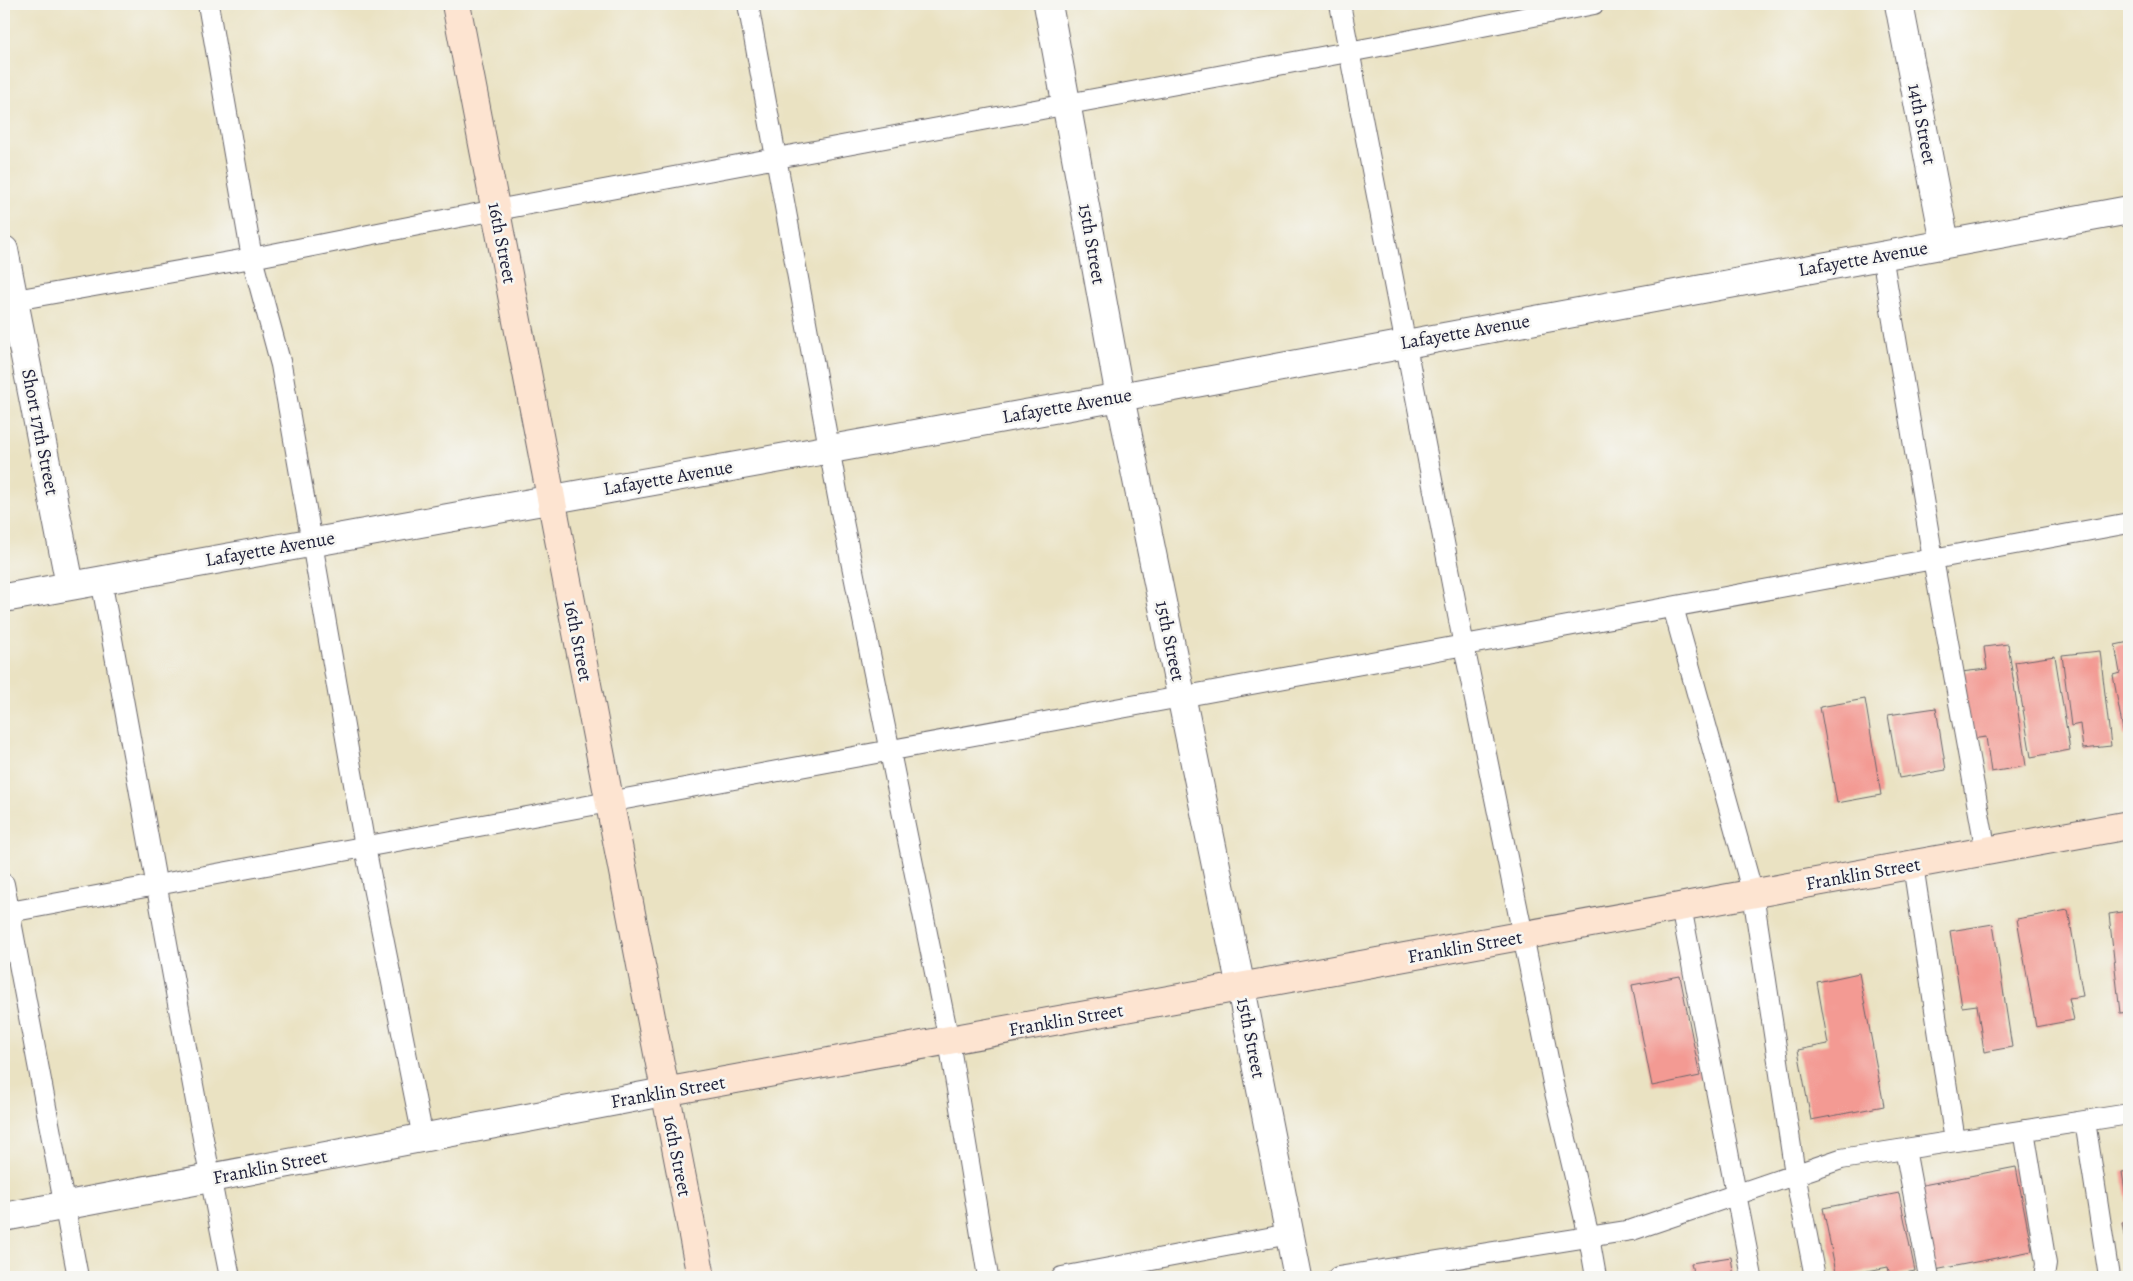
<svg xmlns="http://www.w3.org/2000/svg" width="2133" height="1281" font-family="Alegreya,serif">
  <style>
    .building { fill: #f39a93 }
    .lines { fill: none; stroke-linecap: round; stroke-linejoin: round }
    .lane-casing { stroke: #68656a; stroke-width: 22 }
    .street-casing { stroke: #68656a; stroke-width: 30 }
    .secondary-casing { stroke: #68656a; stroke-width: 30 }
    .lane { stroke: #fff; stroke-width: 20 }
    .street { stroke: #fff; stroke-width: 28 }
    .secondary { stroke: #fde4d1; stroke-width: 28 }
    .labels { text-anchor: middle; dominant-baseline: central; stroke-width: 5; stroke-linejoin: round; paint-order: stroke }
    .street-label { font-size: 19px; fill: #22223b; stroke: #f6f6f2 }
  </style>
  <rect width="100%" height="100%" fill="#f6f6f2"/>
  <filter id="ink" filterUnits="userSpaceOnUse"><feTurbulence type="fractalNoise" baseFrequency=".02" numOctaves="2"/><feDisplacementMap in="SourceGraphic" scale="10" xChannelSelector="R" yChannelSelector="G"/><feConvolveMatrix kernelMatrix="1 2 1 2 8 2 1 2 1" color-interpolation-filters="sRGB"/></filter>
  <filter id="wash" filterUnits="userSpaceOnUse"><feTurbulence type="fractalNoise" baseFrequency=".0096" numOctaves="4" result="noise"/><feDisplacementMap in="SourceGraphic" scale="20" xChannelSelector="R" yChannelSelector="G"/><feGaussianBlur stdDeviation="1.12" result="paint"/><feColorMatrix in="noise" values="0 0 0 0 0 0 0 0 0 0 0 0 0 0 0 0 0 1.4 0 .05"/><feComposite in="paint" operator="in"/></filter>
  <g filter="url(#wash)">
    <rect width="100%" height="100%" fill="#eae2c2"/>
    <g id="blocks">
      <path class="building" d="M 2129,642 L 2129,735 L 2124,736 L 2113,675 L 2120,673 L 2115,645 Z
        M 2008,644 L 2026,766 L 1991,772 L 1986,737 L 1971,739 L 1961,672 L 1987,669 L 1984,647 Z
        M 2100,651 L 2111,746 L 2083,749 L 2080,724 L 2071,726 L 2062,655 Z
        M 2055,656 L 2070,750 L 2031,757 L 2015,662 Z
        M 1865,699 L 1881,795 L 1837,803 L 1820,707 Z
        M 1936,708 L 1946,770 L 1899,778 L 1888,715 Z
        M 2068,910 L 2083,996 L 2069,998 L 2074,1020 L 2036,1027 L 2017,919 Z
        M 2129,911 L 2129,1012 L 2120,1013 L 2109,914 Z
        M 1993,924 L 2012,1047 L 1984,1052 L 1977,1005 L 1962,1007 L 1950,931 Z
        M 1859,973 L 1884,1106 L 1811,1120 L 1798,1050 L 1828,1044 L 1817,982 Z
        M 1680,976 L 1700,1076 L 1652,1086 L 1632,985 Z
        M 2016,1167 L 2032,1251 L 1935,1270 L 1918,1186 Z
        M 2129,1171 L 2129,1209 L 2128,1209 L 2122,1172 Z
        M 1899,1193 L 1915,1271 L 1890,1276 L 1888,1267 L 1837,1277 L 1823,1208 Z
        M 2129,1222 L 2129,1258 L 2128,1259 L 2122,1223 Z
        M 1731,1257 L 1734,1277 L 1694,1277 L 1691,1263 Z"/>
    </g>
  </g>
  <g filter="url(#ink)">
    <use href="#blocks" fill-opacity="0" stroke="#68656a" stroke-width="1"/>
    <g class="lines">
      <defs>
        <path id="lane" d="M 208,4 L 252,258 L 281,365 L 365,847 L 423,1138
          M 748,4 L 838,497 L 949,1041 L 988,1277
          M 1340,4 L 1464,646 L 1554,1088 L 1589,1237 L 1596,1277
          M 1882,255 L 1933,559 L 1986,852
          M 4,302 L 252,258 L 459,217 L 1391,44 L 1594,4
          M 101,580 C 145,812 183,1046 230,1277
          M 1673,607 L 1753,894 L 1795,1174 L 1815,1277
          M 1913,865 L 1955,1141
          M 4,884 L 78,1277
          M 1681,907 L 1752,1277
          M 4,913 L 2129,523
          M 2085,1121 L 2109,1277
          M 2024,1130 L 2046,1264 L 2044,1277
          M 1905,1149 L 1929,1277
          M 1062,1277 L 1289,1234
          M 1338,1277 L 1632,1230 L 1841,1159 L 2129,1114"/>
        <path id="street" d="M 1048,4 L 1120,397 L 1241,988 L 1298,1277
          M 1899,4 L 1945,243
          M 4,250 L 70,585
          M 4,598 L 1120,397 L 2129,210
          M 4,1217 L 664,1092"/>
        <path id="secondary" d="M 456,4 L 701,1277
          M 664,1092 L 2129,825"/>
      </defs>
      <use href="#lane" class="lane-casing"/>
      <use href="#street" class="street-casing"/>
      <use href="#secondary" class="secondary-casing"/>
      <use href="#lane" class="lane"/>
      <use href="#street" class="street"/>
      <use href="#secondary" class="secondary"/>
    </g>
  </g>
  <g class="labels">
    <g class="street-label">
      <text transform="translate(1922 124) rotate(79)">14th Street</text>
      <text transform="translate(502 243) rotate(79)">16th Street</text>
      <text transform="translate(1092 244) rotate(80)">15th Street</text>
      <text transform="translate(1863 259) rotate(-10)">Lafayette Avenue</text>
      <text transform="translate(1465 332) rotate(-10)">Lafayette Avenue</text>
      <text transform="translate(1067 406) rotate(-10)">Lafayette Avenue</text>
      <text transform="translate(40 432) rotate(79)">Short 17th Street</text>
      <text transform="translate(668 478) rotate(-10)">Lafayette Avenue</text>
      <text transform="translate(270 549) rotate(-10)">Lafayette Avenue</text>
      <text transform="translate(578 641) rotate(79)">16th Street</text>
      <text transform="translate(1170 641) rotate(78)">15th Street</text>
      <text transform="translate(1863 874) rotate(-10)">Franklin Street</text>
      <text transform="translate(1465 947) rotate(-10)">Franklin Street</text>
      <text transform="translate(1066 1020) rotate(-10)">Franklin Street</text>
      <text transform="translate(1251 1038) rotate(79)">15th Street</text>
      <text transform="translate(668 1092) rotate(-10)">Franklin Street</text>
      <text transform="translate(677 1156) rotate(79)">16th Street</text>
      <text transform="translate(270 1167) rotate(-11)">Franklin Street</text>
    </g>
  </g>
  <rect width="2133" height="1281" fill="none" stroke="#f6f6f2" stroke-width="20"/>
</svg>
